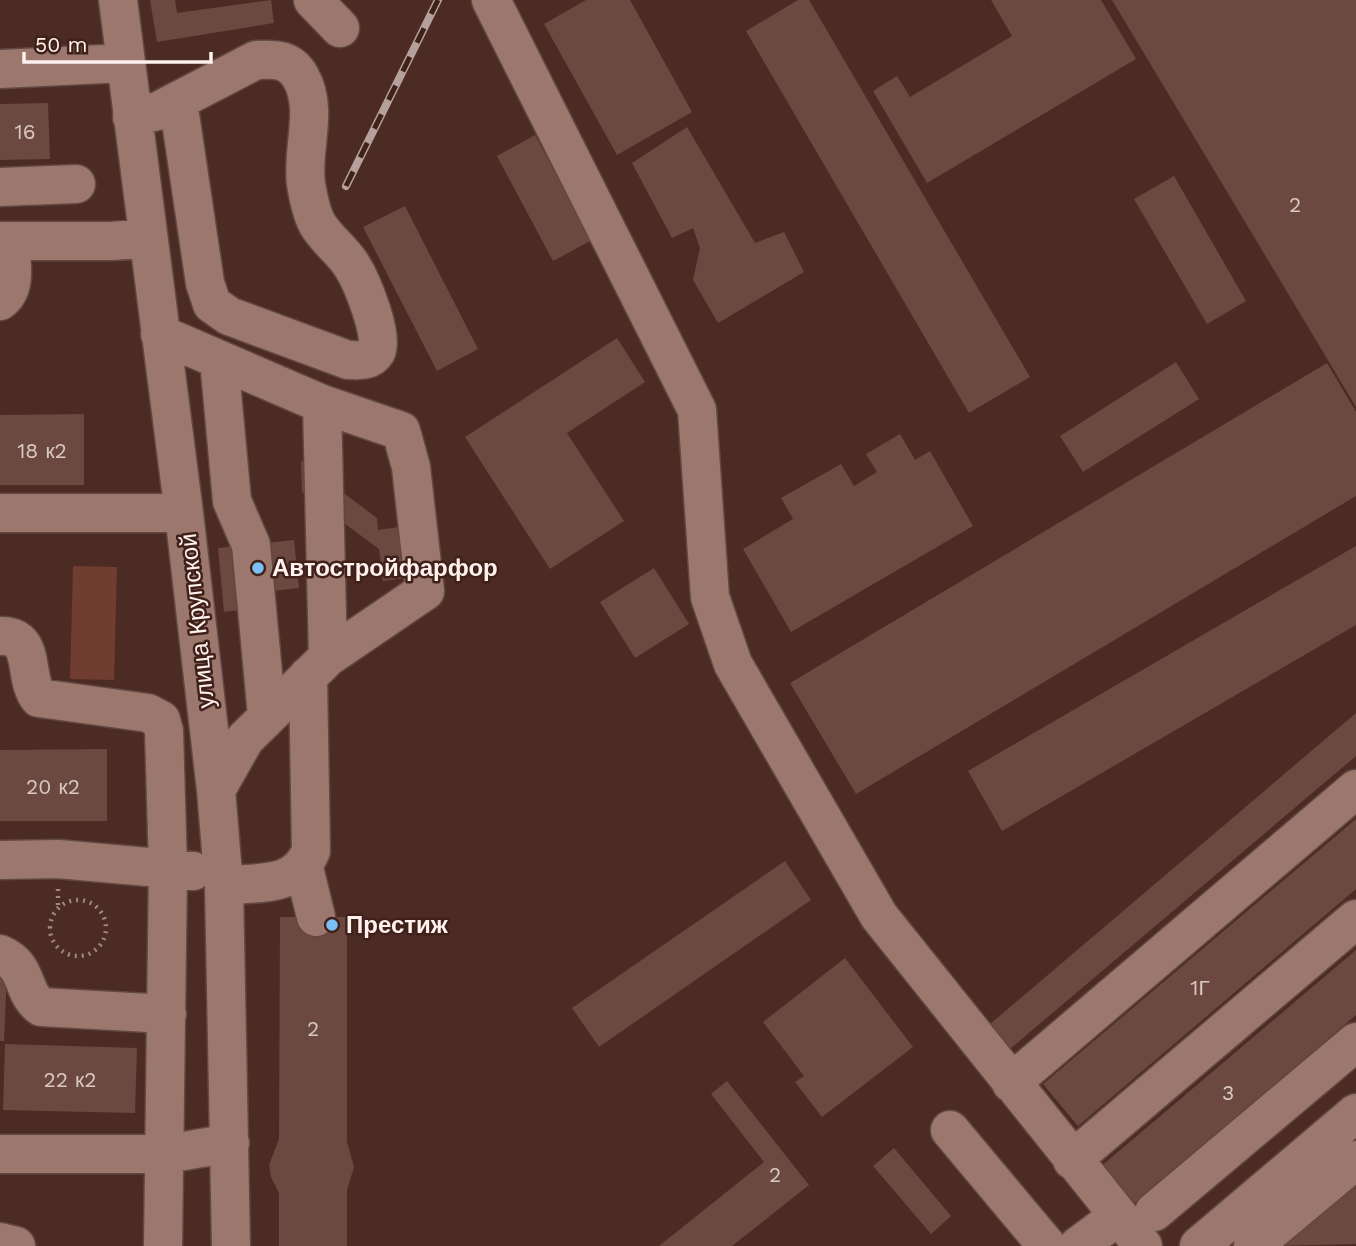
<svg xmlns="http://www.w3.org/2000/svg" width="1356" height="1246" font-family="'Work Sans',sans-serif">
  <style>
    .green { fill: #703d30 }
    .building { fill: #6b4940 }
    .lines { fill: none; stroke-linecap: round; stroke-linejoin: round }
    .minor-casing { stroke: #614842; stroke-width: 41 }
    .path { stroke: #9e8782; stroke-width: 4.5; stroke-dasharray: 2 5; stroke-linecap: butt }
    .minor { stroke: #9c776d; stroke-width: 38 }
    .rail-casing { stroke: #b5a19c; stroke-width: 8 }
    .rail { stroke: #40211a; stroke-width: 5; stroke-dasharray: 16; stroke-linecap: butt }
    .poi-dot { fill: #7abff8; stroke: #40211a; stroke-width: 2.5 }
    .labels { text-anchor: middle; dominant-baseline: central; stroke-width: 5; stroke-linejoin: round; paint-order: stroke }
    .number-label { font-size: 21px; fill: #d9c7c2 }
    .poi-label { font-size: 24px; font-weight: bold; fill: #fef1ee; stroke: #40211a; text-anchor: start }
    .street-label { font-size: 24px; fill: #fef1ee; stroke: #40211a }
  </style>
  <rect width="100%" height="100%" fill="#4b2b23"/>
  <path class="green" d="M 73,566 L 117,567 L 114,680 L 70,679 Z"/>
  <path class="building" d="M 150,0 L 175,0 L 177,13 L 271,0 L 274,23 L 157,42 Z
    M 586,0 L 630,0 L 692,112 L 617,155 L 544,24 Z
    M 798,0 L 809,0 L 1030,377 L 969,413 L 746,31 Z
    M 991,0 L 1101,0 L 1136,59 L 927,183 L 873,91 L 897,76 L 910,97 L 1012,36 Z
    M 1112,0 L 1356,0 L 1356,407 Z
    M 48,103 L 50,159 L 0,160 L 0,104 Z
    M 687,127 L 755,243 L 784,232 L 804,272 L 718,323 L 693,280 L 700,248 L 693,228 L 672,238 L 632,163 Z
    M 535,135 L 592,240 L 553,261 L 497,156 Z
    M 1174,176 L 1246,301 L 1207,324 L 1134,199 Z
    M 405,206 L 478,349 L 437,371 L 363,227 Z
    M 617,338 L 645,382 L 567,433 L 624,521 L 550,569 L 465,437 Z
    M 1176,362 L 1199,399 L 1083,472 L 1060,436 Z
    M 1327,363 L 1356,412 L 1356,496 L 856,794 L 790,683 Z
    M 84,414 L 84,485 L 0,485 L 0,415 Z
    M 900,434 L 915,460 L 930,451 L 973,526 L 791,632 L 743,549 L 793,519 L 781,498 L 841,464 L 854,486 L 877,472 L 866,454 Z
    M 301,461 L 377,518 L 378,530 L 406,526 L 413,577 L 383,581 L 379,549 L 302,492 Z
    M 294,540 L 299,588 L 248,594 L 249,609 L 224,612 L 218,548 Z
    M 1356,546 L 1356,625 L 1002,831 L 968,771 Z
    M 654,568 L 689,624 L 635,658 L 600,602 Z
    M 1356,713 L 1356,756 L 1010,1049 L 989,1025 Z
    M 107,749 L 107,821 L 0,821 L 0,750 Z
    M 1356,819 L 1356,889 L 1078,1126 L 1043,1084 Z
    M 785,861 L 811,900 L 599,1047 L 572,1008 Z
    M 280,917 L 347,917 L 347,1142 L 354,1167 L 347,1190 L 347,1246 L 279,1246 L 279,1193 L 271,1177 L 269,1165 L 279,1139 Z
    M 1356,950 L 1356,1015 L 1131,1206 L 1099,1168 Z
    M 845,958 L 913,1047 L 822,1117 L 795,1082 L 804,1076 L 763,1022 Z
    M 0,973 L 7,973 L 4,1041 L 0,1041 Z
    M 5,1044 L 137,1048 L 135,1113 L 3,1110 Z
    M 727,1081 L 809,1185 L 732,1246 L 659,1246 L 764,1162 L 711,1094 Z
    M 894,1148 L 951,1216 L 931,1234 L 873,1166 Z
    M 1356,1177 L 1356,1244 L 1272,1246 Z"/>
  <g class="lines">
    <defs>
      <path id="minor" d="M 118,0 L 184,513 L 216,790 L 224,886 L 231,1246
        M 313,0 L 340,28
        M 491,0 L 697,410 L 710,597 L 733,664 L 879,916 L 1143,1246
        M 0,69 L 125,63
        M 132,117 L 158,111 L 256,60 C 276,59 291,59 301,78 C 319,110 301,150 306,184 C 308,196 312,215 318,225 C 327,240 343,251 352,266 C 361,280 385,337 376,352 C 370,362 358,360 348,360 L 229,316 L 212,304 L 205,283 L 178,101
        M 0,187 L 76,184
        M 0,241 L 112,241 L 148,238
        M 0,301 C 18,288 11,261 10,241
        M 160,334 L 322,404 L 328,657 L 245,739 L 216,790
        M 219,360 L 232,501 L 251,545 L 267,716
        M 322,404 L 401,431 L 411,467 L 425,591 L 328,657
        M 0,513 L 184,513
        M 0,636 C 38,635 22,677 39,698 L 148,713 L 161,720 L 164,731 L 168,868 L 163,1246
        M 0,860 L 58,859 L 193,871
        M 304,868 L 316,917
        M 224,886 C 260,881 295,889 311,851 L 308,676
        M 0,954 C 30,967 20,991 41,1007 L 167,1014
        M 1011,1083 L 1356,789
        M 950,1130 L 1047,1246
        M 0,1154 L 167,1154 L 230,1143
        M 1072,1160 L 1356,919
        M 1154,1212 L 1356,1042
        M 0,1242 L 16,1246
        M 1078,1246 L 1117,1217
        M 1199,1246 L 1356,1113
        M 1253,1246 L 1356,1160"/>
    </defs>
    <use href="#minor" class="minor-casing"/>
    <path class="path" d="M 58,889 L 58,906
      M50 928a28 28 0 1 1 56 0a28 28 0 1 1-56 0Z"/>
    <use href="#minor" class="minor"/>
    <defs>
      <path id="rail" d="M 346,186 L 438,0"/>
    </defs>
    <use href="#rail" class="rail-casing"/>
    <use href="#rail" class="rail"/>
  </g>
  <g class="poi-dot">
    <circle cx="258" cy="568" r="7"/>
    <circle cx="332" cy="925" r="7"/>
  </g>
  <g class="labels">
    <g class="number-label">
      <text x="25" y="131">16</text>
      <text x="1295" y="204">2</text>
      <text x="42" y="450">18 к2</text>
      <text x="53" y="786">20 к2</text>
      <text x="1200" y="987">1Г</text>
      <text x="313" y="1028">2</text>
      <text x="70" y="1079">22 к2</text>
      <text x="1228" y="1092">3</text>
      <text x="775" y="1174">2</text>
    </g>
    <g class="poi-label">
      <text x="272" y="568">Автостройфарфор</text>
      <text x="346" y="925">Престиж</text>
    </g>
    <g class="street-label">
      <text transform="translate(197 621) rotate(-96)">улица Крупской</text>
    </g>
  </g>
  <path d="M24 52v10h187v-10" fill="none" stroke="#fef1ee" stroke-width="3.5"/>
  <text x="35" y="52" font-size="21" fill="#fef1ee" stroke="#40211a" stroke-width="5" paint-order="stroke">50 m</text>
</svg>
